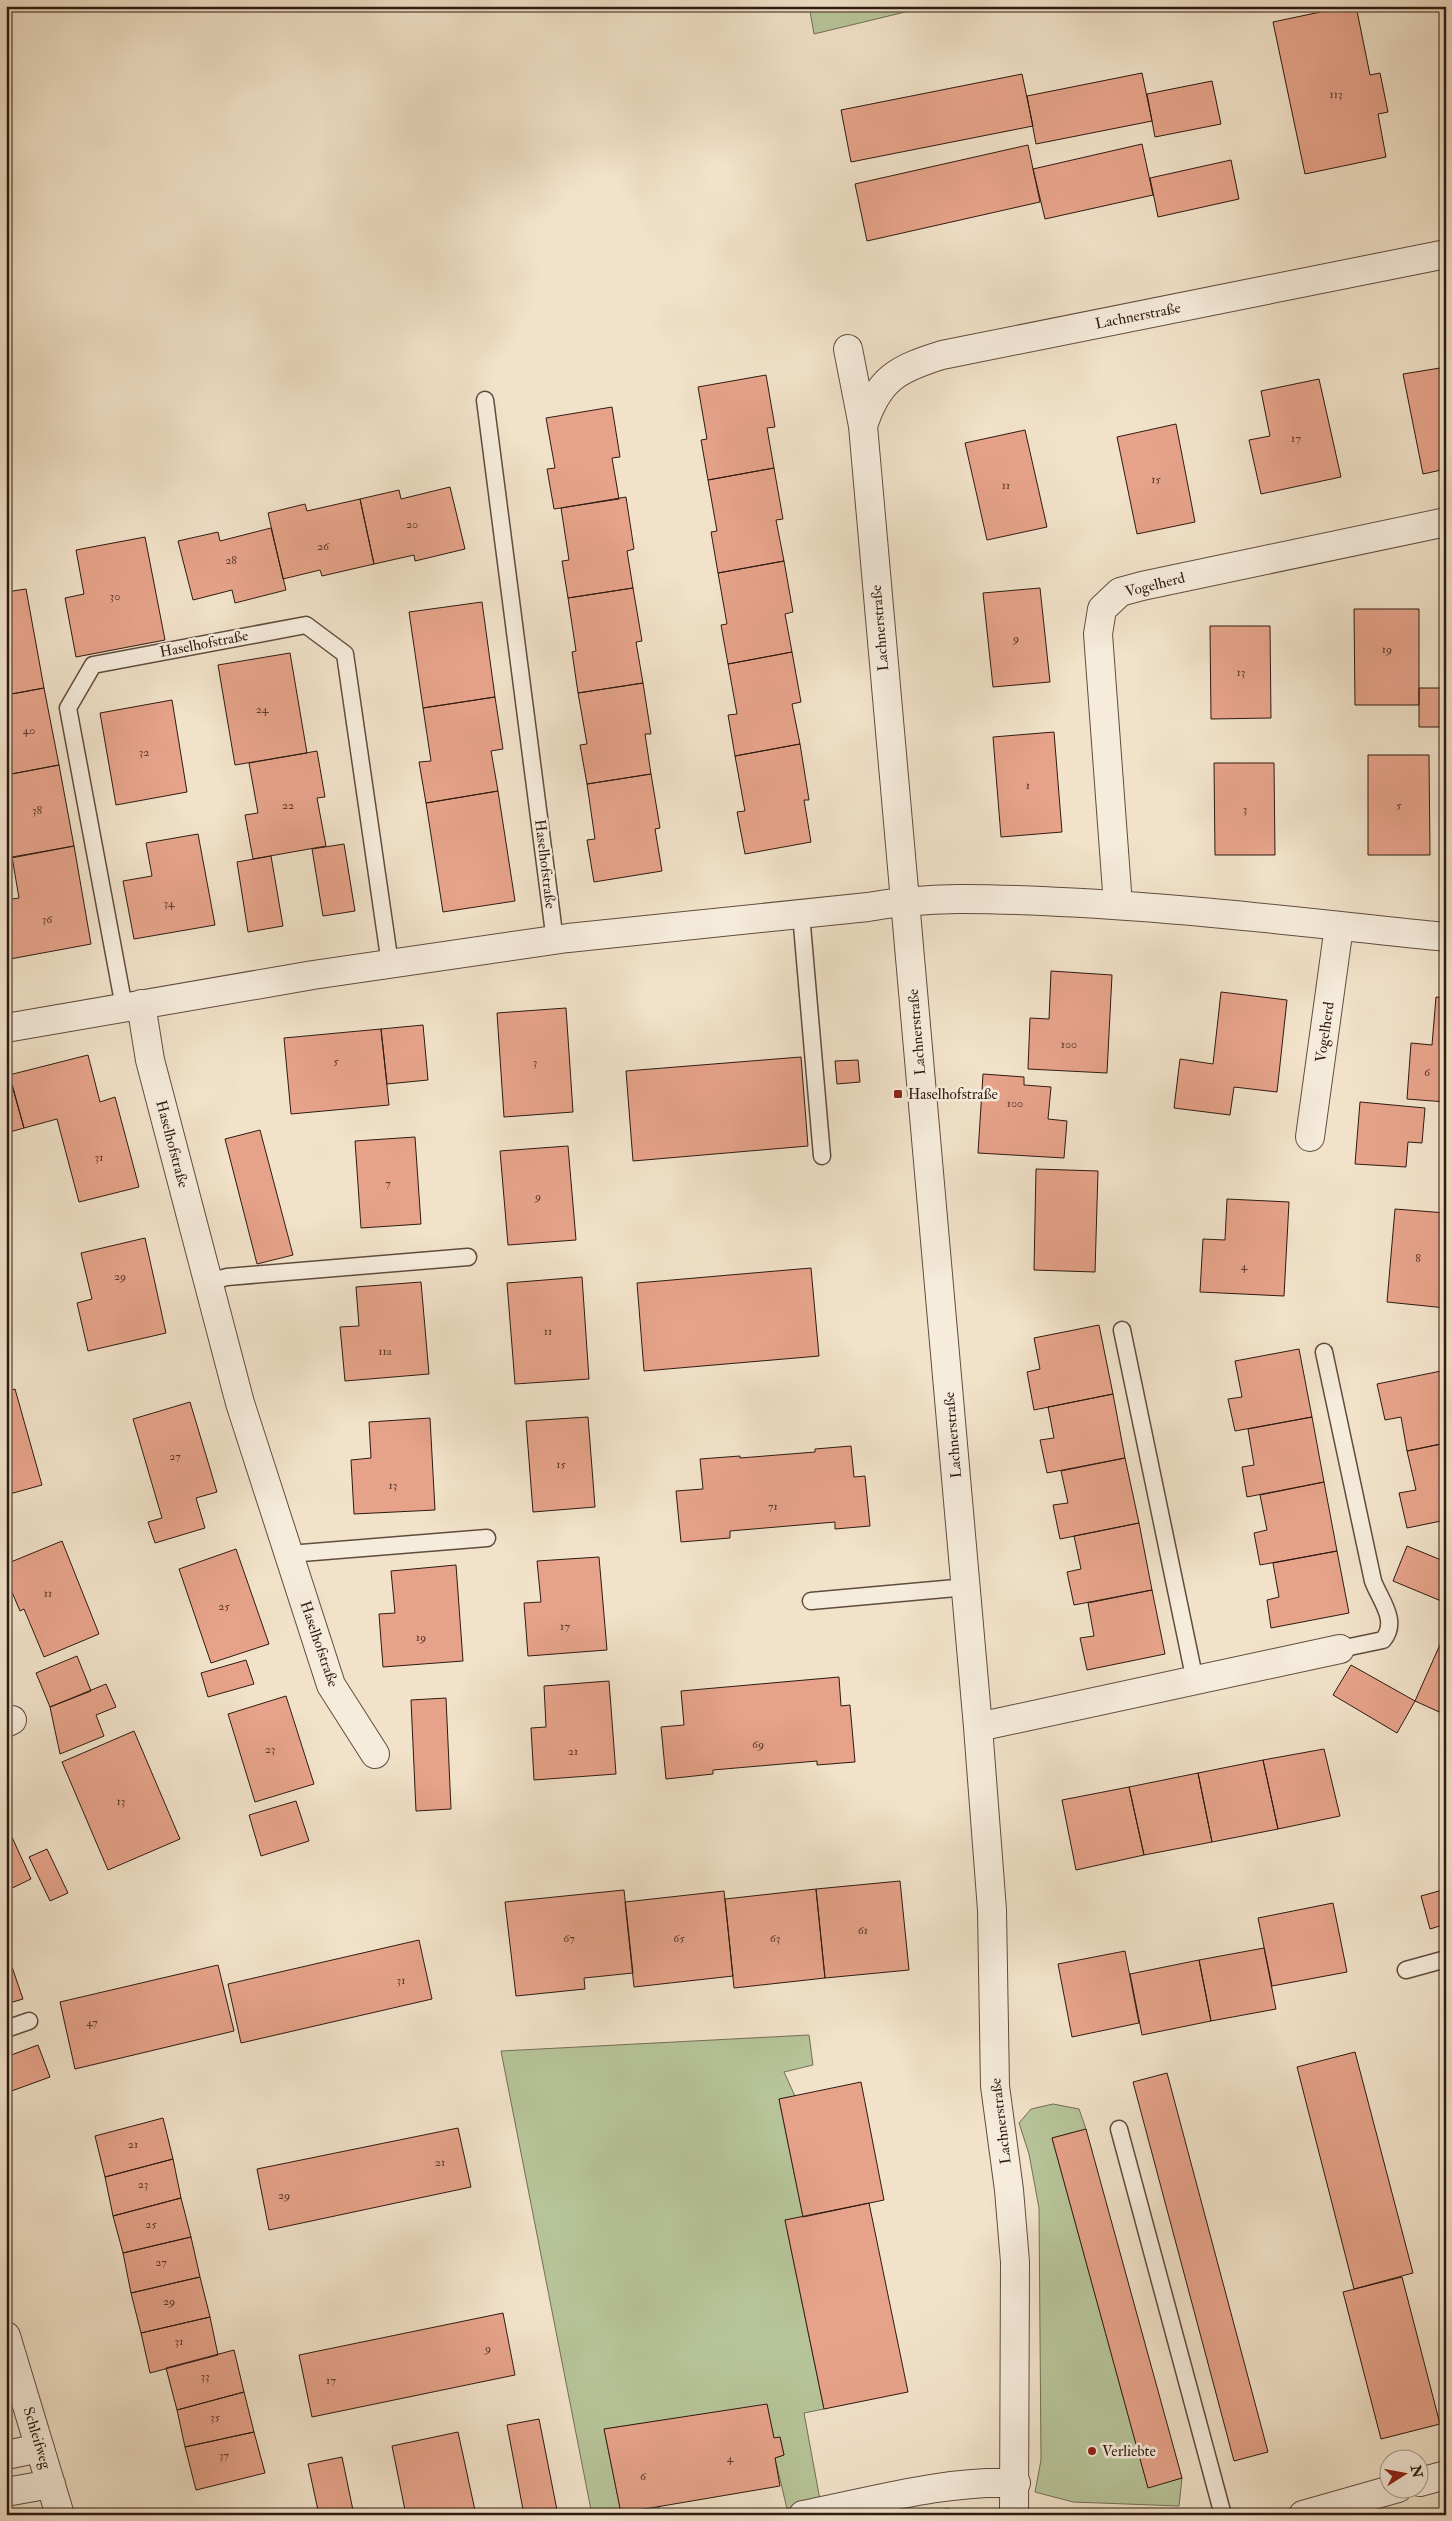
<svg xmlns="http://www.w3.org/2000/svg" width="1452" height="2521" font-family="'IM FELL Double Pica',serif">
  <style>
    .green { fill: #b7c499; stroke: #736f55 }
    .building { fill: #e6a38a; stroke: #2f1a11 }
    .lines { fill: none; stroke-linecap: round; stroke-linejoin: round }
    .service-casing { stroke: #604c3f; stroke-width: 19 }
    .minor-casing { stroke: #604c3f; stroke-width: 30 }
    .service { stroke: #f6ecdc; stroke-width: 16 }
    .minor { stroke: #f6ecdc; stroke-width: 28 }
    .poi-dot { fill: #8f2418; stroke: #f6ecdc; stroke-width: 2 }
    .labels { text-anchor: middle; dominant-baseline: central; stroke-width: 5; stroke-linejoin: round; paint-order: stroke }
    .number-label { font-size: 12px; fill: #5d3c2f }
    .street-label { font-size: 15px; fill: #2f1a11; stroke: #f6ecdc }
    .poi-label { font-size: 15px; fill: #2f1a11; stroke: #f6ecdc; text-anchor: start }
  </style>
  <rect width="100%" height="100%" fill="#f1e2c9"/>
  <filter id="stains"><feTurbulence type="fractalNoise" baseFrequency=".004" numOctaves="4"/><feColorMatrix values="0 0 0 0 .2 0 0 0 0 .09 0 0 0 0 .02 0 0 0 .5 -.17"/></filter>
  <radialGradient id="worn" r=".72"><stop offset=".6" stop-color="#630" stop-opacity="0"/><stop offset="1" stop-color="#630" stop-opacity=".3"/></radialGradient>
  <path class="green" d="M 809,6 L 930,6 L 814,34 Z
    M 809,2035 L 813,2065 L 784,2072 L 795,2096 L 779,2099 L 803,2217 L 785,2220 L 824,2409 L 804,2413 L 820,2500 L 787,2509 L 775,2458 L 784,2455 L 780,2437 L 774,2438 L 767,2405 L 604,2429 L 621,2512 L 658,2505 L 660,2515 L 592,2515 L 501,2051 Z
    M 1053,2104 L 1079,2109 L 1086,2129 L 1052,2138 L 1148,2487 L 1182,2478 L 1179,2506 L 1073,2502 L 1035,2492 L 1041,2460 L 1039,2208 L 1029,2154 L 1019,2123 L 1031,2109 Z
    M 948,2508 L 948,2515 L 918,2515 Z"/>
  <path class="building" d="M 1349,6 L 1356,6 L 1370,75 L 1380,73 L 1388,112 L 1378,114 L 1386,157 L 1305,174 L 1273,22 Z
    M 1142,73 L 1152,121 L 1036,144 L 1027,96 Z
    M 1022,74 L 1033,126 L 851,162 L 841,110 Z
    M 1212,81 L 1221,124 L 1155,137 L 1147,94 Z
    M 1142,144 L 1153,195 L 1045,219 L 1033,169 Z
    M 1028,145 L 1040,202 L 867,241 L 855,184 Z
    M 1231,160 L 1239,199 L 1158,217 L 1150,178 Z
    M 1446,367 L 1446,469 L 1423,474 L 1403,374 Z
    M 766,375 L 775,427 L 767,428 L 774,468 L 708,480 L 701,440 L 707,439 L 698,387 Z
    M 1319,379 L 1341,477 L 1261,494 L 1249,440 L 1270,436 L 1261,391 Z
    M 612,407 L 620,457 L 612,458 L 619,499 L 554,509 L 547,469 L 555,468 L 546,418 Z
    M 1176,424 L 1195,522 L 1137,534 L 1117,437 Z
    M 1025,430 L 1047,527 L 987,540 L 965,443 Z
    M 774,468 L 783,519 L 776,520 L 784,561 L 718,573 L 711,532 L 717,531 L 708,480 Z
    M 450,487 L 465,549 L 415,561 L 414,555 L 374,564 L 360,499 L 399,490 L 401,499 Z
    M 626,497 L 634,549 L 627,551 L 633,588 L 568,598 L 562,561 L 569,560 L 561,508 Z
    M 360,499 L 374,564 L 322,576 L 320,570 L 283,579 L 268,513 L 305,504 L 307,511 Z
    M 271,528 L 286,590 L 235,603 L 232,590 L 193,600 L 178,541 L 218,532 L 220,541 Z
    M 145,537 L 165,640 L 76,657 L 65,598 L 84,594 L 76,550 Z
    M 784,561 L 793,612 L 785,614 L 792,652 L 728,664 L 721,625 L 727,624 L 718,573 Z
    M 633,588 L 642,641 L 636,642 L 643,683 L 578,693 L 572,652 L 576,651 L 568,598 Z
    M 1040,588 L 1050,682 L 993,687 L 983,593 Z
    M 26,589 L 44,688 L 6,695 L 6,592 Z
    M 482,602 L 495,697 L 423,708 L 409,612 Z
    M 1354,609 L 1419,609 L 1419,705 L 1355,705 Z
    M 1210,626 L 1270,626 L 1271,718 L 1211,719 Z
    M 792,652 L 801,702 L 792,704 L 800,744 L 735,756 L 728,715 L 737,714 L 728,664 Z
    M 290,653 L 307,753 L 235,765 L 218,665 Z
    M 643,683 L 651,734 L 645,734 L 651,774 L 587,784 L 580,745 L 587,744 L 578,693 Z
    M 44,688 L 59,765 L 6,775 L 6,695 Z
    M 1419,688 L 1446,688 L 1446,727 L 1419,727 Z
    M 495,697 L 503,749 L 491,751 L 498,791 L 426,803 L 419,762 L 431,761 L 423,708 Z
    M 172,700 L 187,792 L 116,805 L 100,713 Z
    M 1054,732 L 1062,832 L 1001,837 L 993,737 Z
    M 800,744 L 809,800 L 804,800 L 811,842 L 745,854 L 737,812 L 745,811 L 735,756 Z
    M 317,751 L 325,797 L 317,798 L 326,846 L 253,859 L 245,815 L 258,813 L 249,763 Z
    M 1368,755 L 1429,755 L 1430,855 L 1368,855 Z
    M 1214,763 L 1274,763 L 1275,855 L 1215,855 Z
    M 59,765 L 74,846 L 6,859 L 6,775 Z
    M 651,774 L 660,828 L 655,829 L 662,871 L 594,882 L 587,840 L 595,839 L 587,784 Z
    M 498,791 L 515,901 L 443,912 L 426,803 Z
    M 198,834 L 215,925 L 134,939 L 123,881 L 152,876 L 146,843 Z
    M 344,844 L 355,911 L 323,916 L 312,849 Z
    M 74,846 L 91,944 L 10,959 L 6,938 L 6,900 L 19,898 L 12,857 Z
    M 271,856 L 283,926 L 248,932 L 237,862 Z
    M 1051,971 L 1112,975 L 1107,1073 L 1028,1069 L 1030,1018 L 1049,1019 Z
    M 1221,992 L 1287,1000 L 1277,1092 L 1234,1087 L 1230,1115 L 1174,1108 L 1180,1059 L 1213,1064 Z
    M 1436,997 L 1446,998 L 1446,1102 L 1407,1099 L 1411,1043 L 1432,1045 Z
    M 566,1008 L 573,1112 L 504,1117 L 497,1013 Z
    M 423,1025 L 428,1080 L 387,1084 L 381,1029 Z
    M 381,1029 L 389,1105 L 291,1114 L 284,1038 Z
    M 88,1055 L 100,1102 L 115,1097 L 139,1187 L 79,1202 L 57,1119 L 24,1128 L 9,1075 Z
    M 801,1057 L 808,1146 L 633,1161 L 626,1071 Z
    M 858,1060 L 860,1082 L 837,1084 L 835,1061 Z
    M 983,1074 L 1024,1077 L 1024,1085 L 1051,1087 L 1048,1119 L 1067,1121 L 1064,1158 L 978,1153 Z
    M 12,1084 L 24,1128 L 6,1133 L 6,1086 Z
    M 1360,1102 L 1425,1108 L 1422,1143 L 1408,1142 L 1406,1167 L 1355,1164 Z
    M 260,1130 L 293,1255 L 257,1264 L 225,1139 Z
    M 415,1137 L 421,1224 L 361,1228 L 355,1141 Z
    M 568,1146 L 576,1240 L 508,1245 L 500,1151 Z
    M 1036,1169 L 1098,1171 L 1095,1272 L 1034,1270 Z
    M 1227,1199 L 1289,1202 L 1284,1296 L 1200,1292 L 1203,1239 L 1225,1240 Z
    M 1395,1209 L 1446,1213 L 1446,1308 L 1387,1302 Z
    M 145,1238 L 166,1333 L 88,1351 L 77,1303 L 92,1299 L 81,1253 Z
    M 811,1268 L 819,1356 L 644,1371 L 637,1283 Z
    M 582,1277 L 589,1379 L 515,1384 L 507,1283 Z
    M 421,1282 L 429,1374 L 345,1381 L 340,1327 L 359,1326 L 356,1287 Z
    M 1099,1325 L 1113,1394 L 1034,1410 L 1027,1372 L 1040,1369 L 1034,1338 Z
    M 1299,1349 L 1312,1417 L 1235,1431 L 1228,1399 L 1242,1397 L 1235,1361 Z
    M 1446,1370 L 1446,1443 L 1407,1451 L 1401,1417 L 1385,1420 L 1377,1384 Z
    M 15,1389 L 42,1485 L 6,1495 L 6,1392 Z
    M 1113,1394 L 1125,1458 L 1047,1473 L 1040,1440 L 1054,1438 L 1048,1407 Z
    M 190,1402 L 217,1492 L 196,1498 L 205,1528 L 155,1543 L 148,1522 L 162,1518 L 133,1419 Z
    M 588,1417 L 595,1507 L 533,1512 L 526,1421 Z
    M 1312,1417 L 1324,1482 L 1247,1497 L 1242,1467 L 1254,1465 L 1248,1429 Z
    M 430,1418 L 435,1510 L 354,1514 L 351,1460 L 371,1458 L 369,1422 Z
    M 1446,1443 L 1446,1520 L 1407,1528 L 1399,1493 L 1416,1490 L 1407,1451 Z
    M 851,1446 L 854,1477 L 865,1476 L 870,1526 L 835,1529 L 835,1522 L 730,1531 L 730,1538 L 681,1542 L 676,1491 L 703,1489 L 700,1459 L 740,1456 L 740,1458 L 815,1452 L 815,1449 Z
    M 1125,1458 L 1139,1523 L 1060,1539 L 1053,1505 L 1068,1503 L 1061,1471 Z
    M 1324,1482 L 1337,1551 L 1260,1565 L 1254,1533 L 1267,1530 L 1260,1495 Z
    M 1139,1523 L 1152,1590 L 1074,1605 L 1067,1572 L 1081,1569 L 1074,1536 Z
    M 62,1541 L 99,1634 L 44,1657 L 24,1609 L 20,1611 L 6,1578 L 6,1564 Z
    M 1407,1546 L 1446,1562 L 1446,1603 L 1393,1581 Z
    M 236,1549 L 269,1644 L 211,1663 L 179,1569 Z
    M 1337,1551 L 1349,1613 L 1271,1628 L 1267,1600 L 1279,1597 L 1273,1563 Z
    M 599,1557 L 607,1650 L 528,1656 L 524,1603 L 541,1602 L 537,1561 Z
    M 456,1565 L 463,1661 L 383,1667 L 379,1614 L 395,1613 L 391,1571 Z
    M 1152,1590 L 1165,1654 L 1087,1670 L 1080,1638 L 1094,1636 L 1088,1603 Z
    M 1446,1631 L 1446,1715 L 1415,1701 Z
    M 77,1656 L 91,1691 L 50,1707 L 36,1673 Z
    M 246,1660 L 254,1684 L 208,1697 L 201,1673 Z
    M 1351,1665 L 1415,1701 L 1397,1733 L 1333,1695 Z
    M 839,1677 L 841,1706 L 850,1705 L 855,1762 L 817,1765 L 817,1761 L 713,1770 L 713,1774 L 666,1779 L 661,1727 L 684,1725 L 681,1691 Z
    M 609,1681 L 616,1774 L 534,1780 L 531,1728 L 546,1727 L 544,1686 Z
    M 106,1684 L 116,1707 L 96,1715 L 104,1736 L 60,1754 L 50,1707 Z
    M 286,1696 L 314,1784 L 255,1802 L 228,1714 Z
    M 446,1698 L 451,1809 L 416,1811 L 411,1700 Z
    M 134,1731 L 180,1839 L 108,1870 L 62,1762 Z
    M 1324,1749 L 1340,1816 L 1278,1829 L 1263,1760 Z
    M 1263,1760 L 1278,1829 L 1212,1842 L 1198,1773 Z
    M 1198,1773 L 1212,1842 L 1144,1855 L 1129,1787 Z
    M 1129,1787 L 1144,1855 L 1076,1870 L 1062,1800 Z
    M 296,1801 L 309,1841 L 261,1856 L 249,1815 Z
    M 6,1824 L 31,1879 L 6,1891 Z
    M 47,1849 L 68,1893 L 50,1901 L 29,1857 Z
    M 900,1881 L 909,1970 L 825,1978 L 816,1889 Z
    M 816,1889 L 825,1978 L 734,1988 L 725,1899 Z
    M 1446,1889 L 1446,1924 L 1430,1929 L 1421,1896 Z
    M 624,1890 L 633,1973 L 584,1978 L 585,1989 L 516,1996 L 505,1902 Z
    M 724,1891 L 733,1976 L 634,1987 L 625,1902 Z
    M 1333,1903 L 1347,1972 L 1272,1986 L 1258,1918 Z
    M 419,1940 L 432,1999 L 241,2043 L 228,1984 Z
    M 1264,1948 L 1276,2009 L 1211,2021 L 1199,1960 Z
    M 1125,1951 L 1139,2023 L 1072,2037 L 1058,1964 Z
    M 1199,1960 L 1211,2021 L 1142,2035 L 1130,1974 Z
    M 218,1965 L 234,2031 L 75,2069 L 60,2002 Z
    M 12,1967 L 23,1999 L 6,2004 L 6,1969 Z
    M 38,2045 L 50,2077 L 6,2093 L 6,2057 Z
    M 1355,2052 L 1413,2273 L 1354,2289 L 1297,2067 Z
    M 1167,2073 L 1268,2452 L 1234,2461 L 1133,2082 Z
    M 861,2082 L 884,2200 L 803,2217 L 779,2099 Z
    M 163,2118 L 173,2159 L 105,2177 L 95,2136 Z
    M 458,2128 L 471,2187 L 269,2230 L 257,2169 Z
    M 1086,2129 L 1182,2478 L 1148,2488 L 1052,2138 Z
    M 173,2159 L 181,2198 L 113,2216 L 105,2177 Z
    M 181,2198 L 191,2237 L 123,2253 L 113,2216 Z
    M 869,2203 L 908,2392 L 824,2409 L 785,2220 Z
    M 191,2237 L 200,2277 L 131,2293 L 123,2253 Z
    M 200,2277 L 210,2317 L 141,2333 L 131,2293 Z
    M 1402,2277 L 1440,2424 L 1381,2439 L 1343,2292 Z
    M 503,2313 L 515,2375 L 312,2417 L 299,2355 Z
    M 210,2317 L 218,2355 L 150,2373 L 141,2333 Z
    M 234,2350 L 244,2392 L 177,2410 L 166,2368 Z
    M 244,2392 L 254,2432 L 185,2447 L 177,2410 Z
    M 767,2404 L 774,2438 L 780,2437 L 784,2455 L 775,2458 L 780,2486 L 621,2513 L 604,2429 Z
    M 539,2419 L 558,2515 L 524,2515 L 507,2425 Z
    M 254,2432 L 265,2473 L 196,2490 L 185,2447 Z
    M 458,2432 L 476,2515 L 406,2515 L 392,2446 Z
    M 342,2457 L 354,2515 L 319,2515 L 308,2464 Z"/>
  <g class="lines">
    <defs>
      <path id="service" d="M 485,400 L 555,941
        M 801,914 L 822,1156
        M 124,1007 L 68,708 L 93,665 L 306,625 L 345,654 L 390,964
        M 208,1282 L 227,1277 L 468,1257
        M 1122,1330 L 1195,1681
        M 1324,1352 L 1373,1581 C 1380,1600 1399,1621 1383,1640 L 1340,1649
        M 289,1554 L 487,1538
        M 811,1601 L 967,1587
        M 1406,1970 L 1446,1959
        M 6,2029 L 29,2021
        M 1119,2129 L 1223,2515"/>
      <path id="minor" d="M 848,349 L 863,426 L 978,1727 L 992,1910 L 995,2086 L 1009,2190 L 1015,2262 L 1014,2515
        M 863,426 C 878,379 897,369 942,355 L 1446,254
        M 1118,905 L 1098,634 L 1102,609 L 1120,592 L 1142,586 L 1446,522
        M 141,1004 L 150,1060 L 240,1403 L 331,1685 L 375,1754
        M 6,1028 L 313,975 L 568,938 L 868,907 C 934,895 995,899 1061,902 C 1189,908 1318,924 1446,937
        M 1310,1137 L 1339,926
        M 6,1723 L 12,1720
        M 978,1727 L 1340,1649
        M 6,2336 L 60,2515
        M 6,2455 L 40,2448
        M 1420,2482 L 1446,2475
        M 6,2492 L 51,2484
        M 803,2515 C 874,2501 944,2480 1016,2483
        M 1303,2515 L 1398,2488"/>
    </defs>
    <use href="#service" class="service-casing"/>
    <use href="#minor" class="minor-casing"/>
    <use href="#service" class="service"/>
    <use href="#minor" class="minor"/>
  </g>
  <g class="poi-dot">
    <rect x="893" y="1089" width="10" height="10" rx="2.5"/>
    <circle cx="1092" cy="2451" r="5"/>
  </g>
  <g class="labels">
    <g class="number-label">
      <text x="1336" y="94">113</text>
      <text x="1296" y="438">17</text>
      <text x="1156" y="479">15</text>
      <text x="1006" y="485">11</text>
      <text x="412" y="524">20</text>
      <text x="323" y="546">26</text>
      <text x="231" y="560">28</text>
      <text x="115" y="596">30</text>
      <text x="1016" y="638">9</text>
      <text x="1387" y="649">19</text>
      <text x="1241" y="672">13</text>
      <text x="262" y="709">24</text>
      <text x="29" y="730">40</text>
      <text x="144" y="752">32</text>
      <text x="1028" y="785">1</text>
      <text x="288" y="805">22</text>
      <text x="1399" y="805">5</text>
      <text x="1245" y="809">3</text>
      <text x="37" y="810">38</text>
      <text x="169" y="903">34</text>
      <text x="47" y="919">36</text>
      <text x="1069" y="1044">100</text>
      <text x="336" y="1061">5</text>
      <text x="535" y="1062">3</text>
      <text x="1427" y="1072">6</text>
      <text x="1015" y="1103">100</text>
      <text x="99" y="1157">31</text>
      <text x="388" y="1183">7</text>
      <text x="538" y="1196">9</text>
      <text x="1418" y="1258">8</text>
      <text x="1244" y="1266">4</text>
      <text x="120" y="1276">29</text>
      <text x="548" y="1331">11</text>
      <text x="385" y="1351">11a</text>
      <text x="175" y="1456">27</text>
      <text x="561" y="1464">15</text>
      <text x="393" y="1485">13</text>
      <text x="773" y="1506">71</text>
      <text x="48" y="1593">11</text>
      <text x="224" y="1606">25</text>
      <text x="565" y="1626">17</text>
      <text x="421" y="1637">19</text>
      <text x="758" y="1744">69</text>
      <text x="270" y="1749">23</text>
      <text x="573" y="1751">21</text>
      <text x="121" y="1801">13</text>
      <text x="863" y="1930">61</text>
      <text x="569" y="1938">67</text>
      <text x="679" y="1938">65</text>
      <text x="775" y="1938">63</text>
      <text x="401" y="1980">31</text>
      <text x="92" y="2022">47</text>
      <text x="133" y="2144">21</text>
      <text x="440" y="2162">21</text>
      <text x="143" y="2184">23</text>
      <text x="284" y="2195">29</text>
      <text x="151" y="2224">25</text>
      <text x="161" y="2262">27</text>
      <text x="169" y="2301">29</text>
      <text x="179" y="2341">31</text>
      <text x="488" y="2348">9</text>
      <text x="205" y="2376">33</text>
      <text x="331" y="2380">17</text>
      <text x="215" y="2417">35</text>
      <text x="224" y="2455">37</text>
      <text x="730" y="2458">4</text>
      <text x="643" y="2476">6</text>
    </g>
    <g class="street-label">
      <text transform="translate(1138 316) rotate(-11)">Lachnerstraße</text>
      <text transform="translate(1155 585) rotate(-14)">Vogelherd</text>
      <text transform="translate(880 628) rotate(-95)">Lachnerstraße</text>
      <text transform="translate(204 644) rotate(-11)">Haselhofstraße</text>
      <text transform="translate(545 864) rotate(83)">Haselhofstraße</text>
      <text transform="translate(917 1032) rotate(-95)">Lachnerstraße</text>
      <text transform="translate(1325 1032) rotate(-82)">Vogelherd</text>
      <text transform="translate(172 1144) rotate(75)">Haselhofstraße</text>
      <text transform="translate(953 1435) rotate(-95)">Lachnerstraße</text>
      <text transform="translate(319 1644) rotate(71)">Haselhofstraße</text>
      <text transform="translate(1001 2121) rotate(-97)">Lachnerstraße</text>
      <text transform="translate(37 2438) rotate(73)">Schleifweg</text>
    </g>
    <g class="poi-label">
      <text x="908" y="1094">Haselhofstraße</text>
      <text x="1102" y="2451">Verliebte</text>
    </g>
  </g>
  <rect width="1452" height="2521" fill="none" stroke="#f1e2c9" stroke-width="25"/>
  <rect x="8" y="8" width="1437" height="2506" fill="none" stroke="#2f1a11" stroke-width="2.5"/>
  <rect x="12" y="12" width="1427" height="2496" fill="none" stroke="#2f1a11"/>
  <g transform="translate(1404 2474) rotate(79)"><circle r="24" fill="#f6ecdc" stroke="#a6988b"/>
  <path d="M0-4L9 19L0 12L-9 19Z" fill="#8f2418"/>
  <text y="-8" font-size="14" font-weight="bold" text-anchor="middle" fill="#2f1a11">N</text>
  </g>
  <rect width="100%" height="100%" filter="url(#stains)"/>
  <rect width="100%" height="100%" fill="url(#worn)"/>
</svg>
